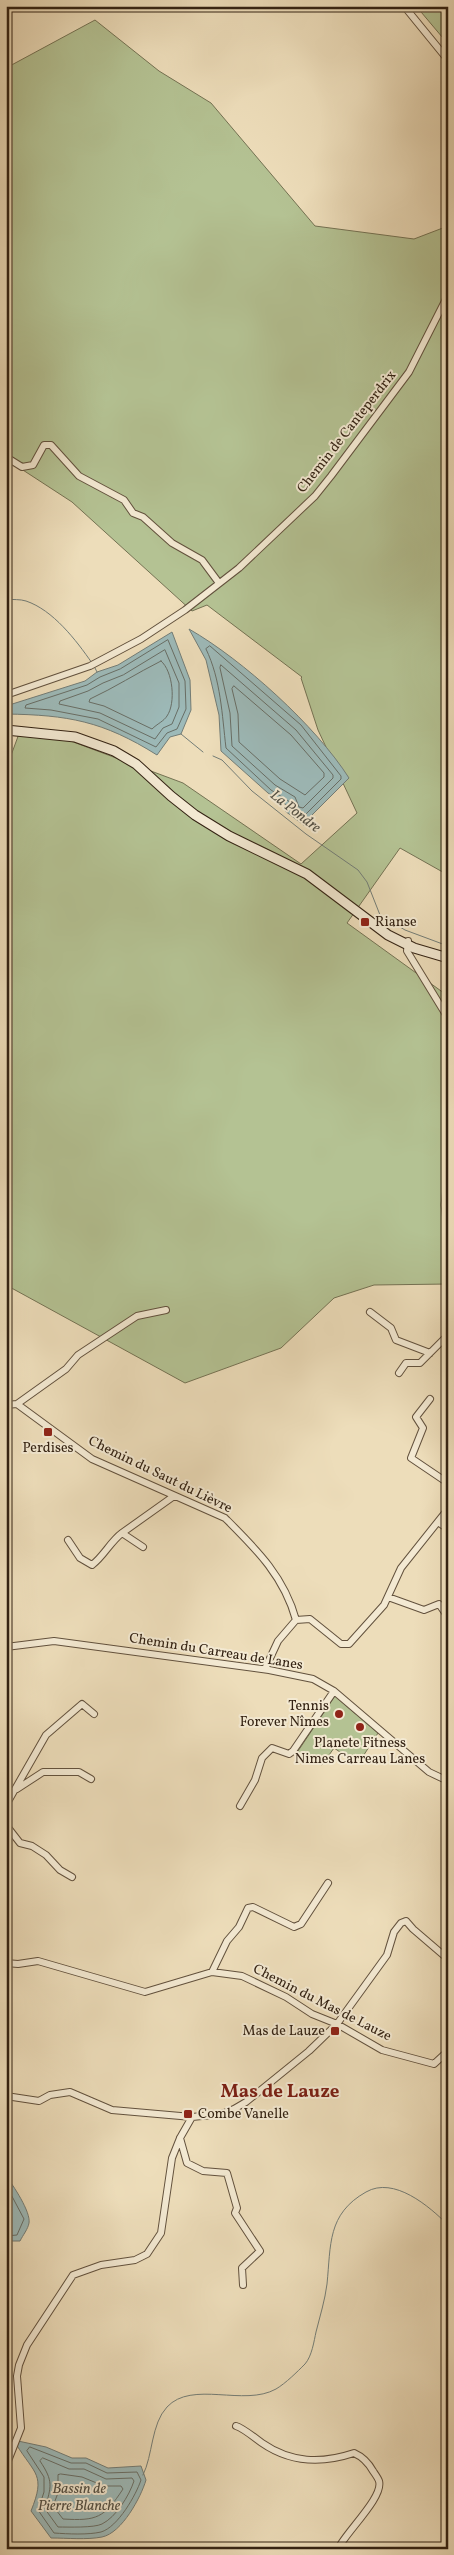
<svg xmlns="http://www.w3.org/2000/svg" width="454" height="2555" font-family="Vollkorn,serif">
  <style>
    .green { fill: #b4c293; stroke: #747253 }
    .water { fill: #9dbab9; stroke: #737d77 }
    .lines { fill: none; stroke-linecap: round; stroke-linejoin: round }
    .shore { stroke: #686e66; stroke-width: 1 }
    .stream { stroke: #737d77; stroke-width: 1 }
    .street-casing { stroke: #62513d; stroke-width: 8 }
    .secondary-casing { stroke: #332213; stroke-width: 11 }
    .street { stroke: #f3e9d2; stroke-width: 6 }
    .secondary { stroke: #f3e9d2; stroke-width: 9 }
    .poi-dot { fill: #8f2418; stroke: #f3e9d2; stroke-width: 2 }
    .labels { text-anchor: middle; dominant-baseline: central; stroke-width: 4; stroke-linejoin: round; paint-order: stroke }
    .street-label { font-size: 14px; fill: #332213; stroke: #f3e9d2 }
    .poi-label { font-size: 14px; fill: #332213; stroke: #f3e9d2; text-anchor: start }
    .water-label { font-size: 15px; font-style: italic; fill: #535045; stroke: #f3e9d2 }
    .district-label { font-size: 19px; font-weight: bold; fill: #7a1f14; stroke: #f3e9d2 }
  </style>
  <rect width="100%" height="100%" fill="#edddba"/>
  <filter id="stains"><feTurbulence type="fractalNoise" baseFrequency=".004" numOctaves="4"/><feColorMatrix values="0 0 0 0 .2 0 0 0 0 .09 0 0 0 0 .02 0 0 0 .5 -.17"/></filter>
  <radialGradient id="worn" r=".72"><stop offset=".6" stop-color="#630" stop-opacity="0"/><stop offset="1" stop-color="#630" stop-opacity=".3"/></radialGradient>
  <path class="green" d="M 416,6 L 448,6 L 448,44 Z
    M 95,20 L 159,71 L 211,103 L 315,226 L 414,239 L 448,226 L 448,875 L 400,848 L 347,923 L 448,996 L 448,1142 L 441,1205 L 448,1262 L 448,1284 L 374,1285 L 334,1298 L 281,1348 L 185,1383 L 6,1285 L 6,769 L 20,731 L 68,740 L 183,783 L 301,864 L 357,813 L 318,730 L 301,678 L 302,677 L 207,605 L 192,611 L 72,502 L 6,459 L 6,68 Z
    M 335,1696 L 378,1733 L 358,1764 L 334,1748 L 322,1765 L 314,1759 L 310,1764 L 296,1754 Z"/>
  <path class="water" d="M 189,629 C 243,660 316,726 349,778 L 307,820 L 305,826 L 285,811 L 288,806 L 268,793 L 221,751 L 219,715 L 206,660 Z
    M 172,632 L 190,680 L 191,710 L 181,734 L 170,737 L 157,755 C 103,721 68,715 6,714 L 6,706 L 85,681 L 97,672 L 118,665 Z
    M 6,2176 C 13,2185 31,2212 29,2223 C 28,2229 23,2235 20,2241 L 6,2241 Z
    M 18,2441 L 46,2447 L 72,2458 L 86,2458 L 108,2468 L 141,2466 L 146,2480 C 141,2497 122,2533 102,2537 C 87,2540 67,2538 51,2538 L 31,2511 C 46,2474 35,2475 16,2444 Z"/>
  <g class="lines">
    <path class="shore" d="M 168,640 L 185,681 L 186,709 L 177,729 L 167,733 L 156,747 L 98,719 L 51,710 L 25,708 L 26,705 L 87,685 L 100,677 L 120,669 Z
      M 210,646 L 301,725 L 341,776 L 341,779 L 304,816 L 293,811 L 290,802 L 271,790 L 226,748 C 222,715 221,680 206,649 Z
      M 165,650 L 179,683 L 179,707 L 172,724 L 163,728 L 155,739 L 100,713 L 59,704 L 60,701 L 88,691 L 103,683 L 123,675 Z
      M 161,661 C 173,671 176,703 167,716 C 164,721 157,724 152,729 L 104,706 L 89,702 L 90,699 C 114,688 137,673 161,661 Z
      M 221,665 L 296,730 L 333,775 L 333,778 L 303,808 L 299,807 L 295,797 L 275,785 L 232,746 L 230,713 L 220,668 Z
      M 234,686 L 291,735 L 324,773 L 324,777 L 305,795 L 280,779 L 239,742 L 238,714 L 232,689 Z
      M 6,2185 L 24,2219 L 17,2235 L 6,2236
      M 30,2447 L 71,2463 L 86,2463 L 107,2473 L 137,2472 L 141,2480 C 136,2495 118,2527 101,2532 C 88,2535 68,2534 54,2533 L 38,2510 L 44,2492 L 44,2477 L 27,2451 Z
      M 43,2458 L 69,2469 L 84,2469 L 106,2479 L 132,2478 L 134,2481 C 129,2496 116,2517 102,2524 C 94,2528 68,2527 58,2527 L 45,2509 C 51,2486 54,2482 40,2461 Z
      M 61,2474 L 82,2477 L 104,2486 L 121,2486 L 123,2489 C 104,2518 97,2521 63,2519 L 53,2506 L 58,2493 L 58,2475 Z"/>
    <path class="stream" d="M 6,599 C 13,600 20,599 26,601 C 53,610 76,640 92,663
      M 94,666 L 97,672
      M 181,734 L 203,752
      M 213,756 L 222,760 L 252,791 L 306,834 L 358,870 L 367,882 L 380,915 L 405,930 L 448,946
      M 143,2475 C 153,2455 151,2424 167,2407 C 192,2380 244,2407 276,2389 C 286,2383 297,2372 305,2364 C 312,2356 314,2341 316,2332 C 320,2316 325,2300 327,2284 C 331,2245 327,2214 366,2192 C 394,2176 429,2206 448,2225"/>
    <defs>
      <path id="street" d="M 404,6 L 448,60
        M 6,457 L 22,467 L 33,465 L 44,445 L 51,445 L 79,476 L 124,500 L 133,513 L 143,517 L 172,543 L 202,560 L 219,583
        M 6,695 L 90,666 L 141,639 L 185,610 L 239,568 L 315,496 L 331,476 L 409,372 L 448,295
        M 408,941 L 407,951 L 448,1018
        M 370,1312 L 391,1328 L 396,1340 L 430,1353
        M 399,1373 L 406,1363 L 420,1363 L 448,1335
        M 430,1399 L 416,1417 L 423,1428 L 411,1458 L 448,1483
        M 17,1404 L 66,1369 L 78,1355 L 137,1316 L 166,1310
        M 6,1405 L 17,1404 L 92,1459 L 225,1518 C 256,1549 284,1576 296,1620 L 278,1641 L 265,1669
        M 438,1522 L 448,1529
        M 68,1540 L 80,1558 L 92,1565 C 104,1556 110,1542 122,1533
        M 143,1547 L 122,1533 L 174,1496
        M 388,1597 L 424,1610 L 439,1604 L 448,1617
        M 296,1620 L 310,1619 L 341,1644 L 349,1644 L 384,1605 L 401,1568 L 448,1509
        M 6,1647 L 54,1641 L 269,1670 L 313,1679 L 334,1691 L 429,1772 L 448,1781
        M 17,1789 L 43,1772 L 79,1772 L 91,1779
        M 6,1805 L 46,1735 L 82,1704 L 94,1714
        M 240,1806 L 255,1780 L 262,1758 L 272,1748 L 289,1754 L 293,1751 L 334,1691
        M 6,1825 L 20,1843 L 32,1846 L 46,1855 L 60,1870 L 72,1877
        M 6,1963 L 18,1964 L 38,1961 L 145,1992 L 212,1972 L 242,1976 L 286,1997 L 312,2014 L 337,2024 L 382,2050 L 434,2064 L 448,2051
        M 212,1972 L 227,1941 L 239,1927 L 248,1908 L 253,1907 L 294,1927 L 301,1924 L 328,1883
        M 6,2096 L 39,2101 L 50,2095 L 70,2092 L 112,2110 L 192,2117 L 222,2114 L 234,2109 L 246,2102 L 309,2051 L 337,2024 L 387,1955 L 394,1932 L 401,1923 L 406,1921 L 413,1929 L 448,1959
        M 180,2138 L 187,2163 L 203,2171 L 227,2173 L 237,2208 L 235,2213 L 260,2251 L 242,2268 L 243,2285
        M 236,2426 C 243,2428 255,2438 262,2443 C 291,2463 321,2464 354,2453 C 363,2457 368,2462 373,2471 C 375,2474 378,2478 379,2481 C 384,2497 345,2533 338,2549
        M 6,2466 L 21,2428 L 17,2376 L 19,2365 L 27,2345 L 73,2275 L 101,2265 L 135,2260 L 147,2254 L 161,2233 L 172,2158 L 180,2138 L 192,2117"/>
      <path id="secondary" d="M 6,730 L 75,737 L 114,751 L 136,764 L 171,796 L 195,815 L 229,836 L 307,874 L 388,935 L 414,948 L 448,958"/>
    </defs>
    <use href="#street" class="street-casing"/>
    <use href="#secondary" class="secondary-casing"/>
    <use href="#street" class="street"/>
    <use href="#secondary" class="secondary"/>
  </g>
  <g class="poi-dot">
    <rect x="360" y="917" width="10" height="10" rx="2.5"/>
    <rect x="43" y="1427" width="10" height="10" rx="2.5"/>
    <circle cx="339" cy="1714" r="5"/>
    <circle cx="360" cy="1727" r="5"/>
    <rect x="330" y="2026" width="10" height="10" rx="2.5"/>
    <rect x="183" y="2109" width="10" height="10" rx="2.5"/>
  </g>
  <g class="labels">
    <g class="street-label">
      <text transform="translate(347 432) rotate(-52)">Chemin de Canteperdrix</text>
      <text transform="translate(160 1475) rotate(26)">Chemin du Saut du Lièvre</text>
      <text transform="translate(216 1652) rotate(9)">Chemin du Carreau de Lanes</text>
      <text transform="translate(322 2003) rotate(27)">Chemin du Mas de Lauze</text>
    </g>
    <g class="poi-label">
      <text x="375" y="922">Rianse</text>
      <text x="48" y="1448" text-anchor="middle">Perdises</text>
      <text x="329" y="1706" text-anchor="end">Tennis<tspan x="329" dy="16">Forever Nîmes</tspan></text>
      <text x="360" y="1743" text-anchor="middle">Planete Fitness<tspan x="360" dy="16">Nimes Carreau Lanes</tspan></text>
      <text x="325" y="2031" text-anchor="end">Mas de Lauze</text>
      <text x="198" y="2114">Combe Vanelle</text>
    </g>
    <g class="water-label">
      <text transform="translate(295 812) rotate(38)">La Pondre</text>
      <text x="79" y="2489">Bassin de<tspan x="79" dy="17">Pierre Blanche</tspan></text>
    </g>
    <g class="district-label">
      <text x="280" y="2092">Mas de Lauze</text>
    </g>
  </g>
  <rect width="454" height="2555" fill="none" stroke="#edddba" stroke-width="25"/>
  <rect x="8" y="8" width="439" height="2540" fill="none" stroke="#332213" stroke-width="2.5"/>
  <rect x="12" y="12" width="429" height="2530" fill="none" stroke="#332213"/>
  <rect width="100%" height="100%" filter="url(#stains)"/>
  <rect width="100%" height="100%" fill="url(#worn)"/>
</svg>
